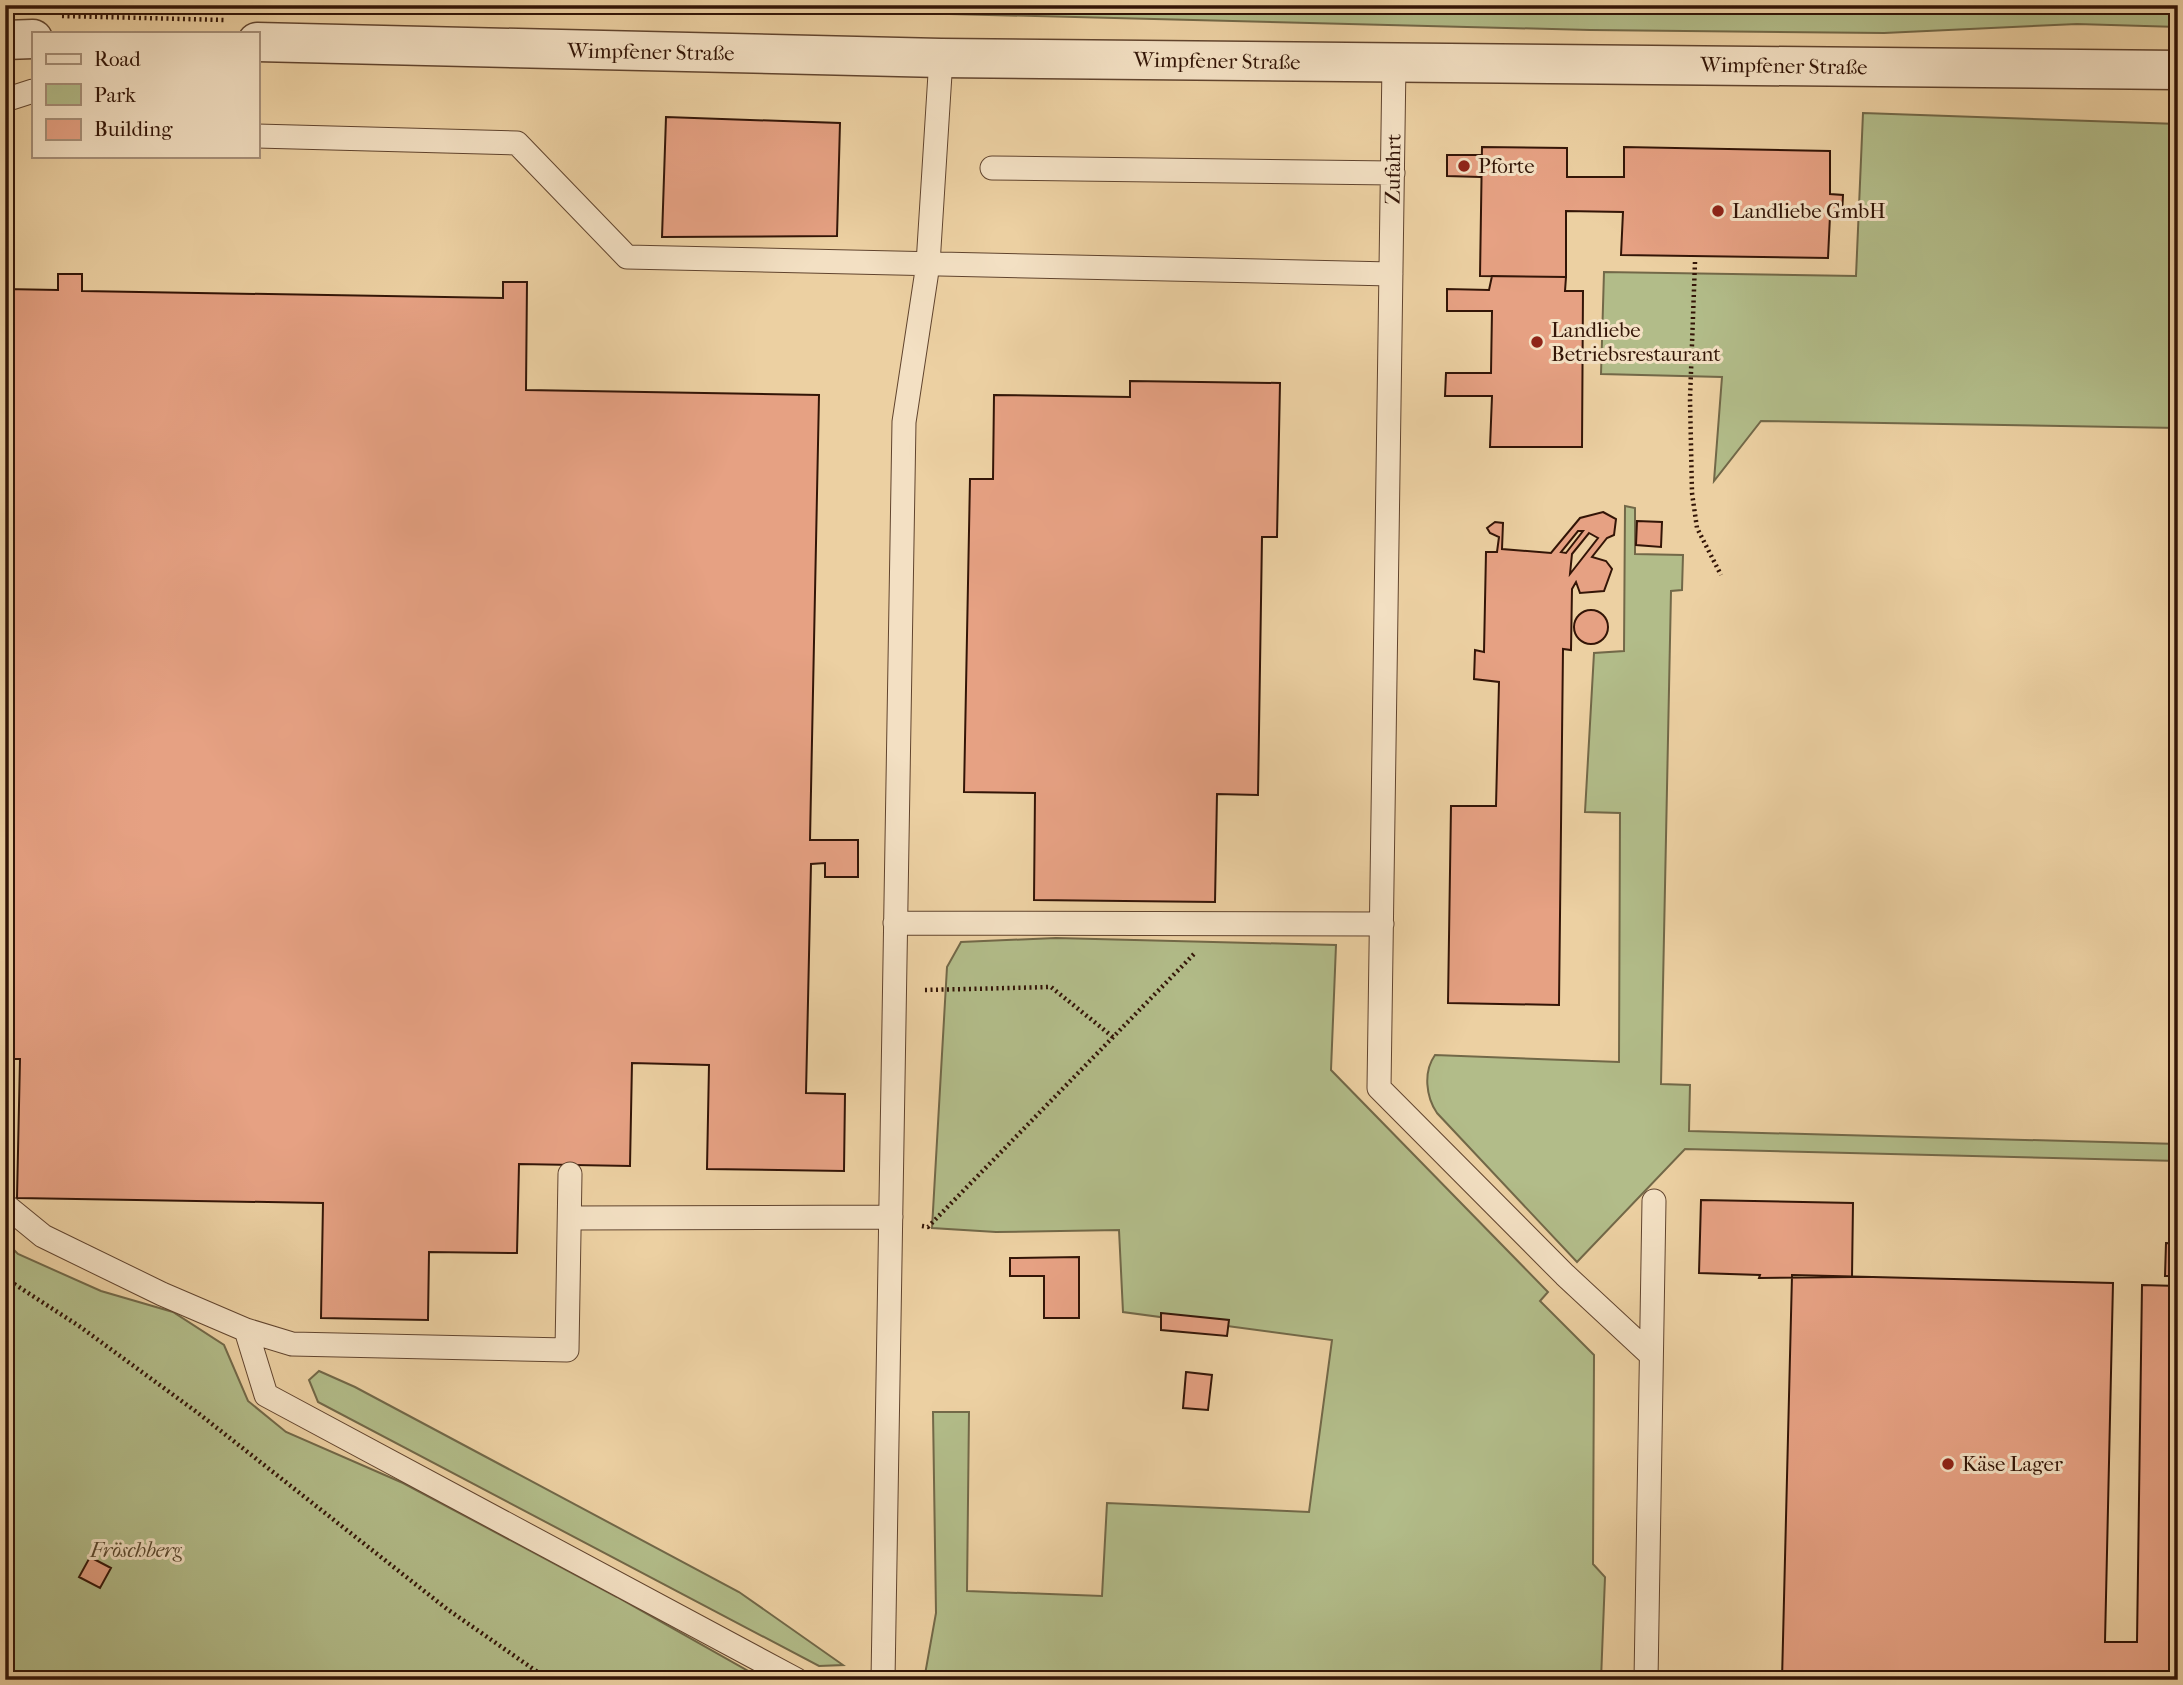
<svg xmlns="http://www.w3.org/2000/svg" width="2183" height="1685" font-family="'IM FELL French Canon',serif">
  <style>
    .green { fill: #b2bc89; stroke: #726848; stroke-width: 2 }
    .building { fill: #e6a183; stroke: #331507; stroke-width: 2; fill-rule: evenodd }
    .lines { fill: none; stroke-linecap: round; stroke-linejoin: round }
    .service-casing { stroke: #61442e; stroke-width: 25 }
    .tertiary-casing { stroke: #61442e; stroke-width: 41 }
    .path { stroke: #331507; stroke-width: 4.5; stroke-dasharray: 2 3.5; stroke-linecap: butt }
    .service { stroke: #f3e0c3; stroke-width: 23 }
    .tertiary { stroke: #f3e0c3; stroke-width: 38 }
    .poi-dot { fill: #8f2418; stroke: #f3e0c3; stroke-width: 2.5 }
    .labels { text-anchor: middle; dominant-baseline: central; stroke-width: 6; stroke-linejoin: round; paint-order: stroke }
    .street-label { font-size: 21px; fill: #331507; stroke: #f3e0c3 }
    .poi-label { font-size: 21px; fill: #331507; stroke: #f3e0c3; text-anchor: start }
    .park-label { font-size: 21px; font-style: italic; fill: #59472e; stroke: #f3e0c3 }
  </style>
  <rect width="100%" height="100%" fill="#ecd0a2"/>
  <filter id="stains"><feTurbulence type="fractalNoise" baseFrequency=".00286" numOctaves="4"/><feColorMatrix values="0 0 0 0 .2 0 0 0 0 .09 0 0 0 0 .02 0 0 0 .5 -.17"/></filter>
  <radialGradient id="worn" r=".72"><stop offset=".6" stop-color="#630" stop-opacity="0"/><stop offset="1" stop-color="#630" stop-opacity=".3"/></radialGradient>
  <path class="green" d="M 593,5 L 2178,5 L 2178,27 L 2077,24 L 1884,33 L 1590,30 Z
    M 1863,113 L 2178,124 L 2178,428 L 1761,421 L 1714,481 L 1722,377 L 1601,374 L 1604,272 L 1856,276 Z
    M 1625,506 L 1635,508 L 1635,554 L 1683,555 L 1682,590 L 1671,591 L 1661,1084 L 1690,1085 L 1689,1131 L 2178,1144 L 2178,1161 L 1685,1149 L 1577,1262 L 1437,1113 C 1426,1097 1423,1072 1435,1055 L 1619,1062 L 1620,813 L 1585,812 L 1594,653 L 1624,651 Z
    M 1056,938 L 1336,945 L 1331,1070 L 1548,1292 L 1540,1301 L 1594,1355 L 1593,1564 L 1605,1577 L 1601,1680 L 924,1680 L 936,1613 L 933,1412 L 969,1412 L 967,1591 L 1102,1596 L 1107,1503 L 1309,1512 L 1332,1340 L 1123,1312 L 1119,1230 L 996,1232 L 932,1228 L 947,967 L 961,942 Z
    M 5,1241 L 18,1254 L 101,1291 L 173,1312 L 224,1345 L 248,1401 L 286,1432 L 403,1483 L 617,1597 L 764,1680 L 5,1680 Z
    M 319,1371 L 355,1387 L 739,1592 L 843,1665 L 819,1666 L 318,1402 L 309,1380 Z"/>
  <path class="building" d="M 666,117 L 840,123 L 837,236 L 662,237 Z
    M 1482,147 L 1567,148 L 1567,177 L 1624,177 L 1624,147 L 1830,151 L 1830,194 L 1843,195 L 1842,215 L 1830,216 L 1828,258 L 1621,255 L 1623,212 L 1566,211 L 1566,277 L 1480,276 Z
    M 1447,155 L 1480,155 L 1480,177 L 1447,176 Z
    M 58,274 L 82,274 L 82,291 L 503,298 L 503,282 L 527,282 L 526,390 L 819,395 L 810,840 L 858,840 L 858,877 L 825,877 L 825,863 L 811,864 L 806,1093 L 845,1094 L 844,1171 L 707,1169 L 709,1065 L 632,1063 L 630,1166 L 519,1164 L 517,1253 L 429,1252 L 428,1320 L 321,1318 L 323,1203 L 17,1198 L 20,1059 L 5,1059 L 5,289 L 58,290 Z
    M 1492,276 L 1566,277 L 1565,291 L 1583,291 L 1582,447 L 1490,447 L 1492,396 L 1445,396 L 1446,373 L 1491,373 L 1492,311 L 1447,311 L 1447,289 L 1489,290 Z
    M 1130,381 L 1280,383 L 1277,537 L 1262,537 L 1258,795 L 1217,794 L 1215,902 L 1034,900 L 1035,793 L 964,792 L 970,479 L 993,479 L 994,395 L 1130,397 Z
    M 1603,512 L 1616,519 L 1614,535 L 1607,538 L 1592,557 L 1606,561 L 1612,569 L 1604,591 L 1580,593 L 1576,582 L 1572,589 L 1571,650 L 1563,649 L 1559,1005 L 1448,1003 L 1451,806 L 1496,806 L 1499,682 L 1474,679 L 1475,650 L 1484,652 L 1486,552 L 1497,552 L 1499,537 L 1490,533 L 1487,528 L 1495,522 L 1503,523 L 1502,549 L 1551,553 L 1580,518 ZM 1578,531 L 1583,531 L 1566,553 L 1561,552 ZM 1589,533 L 1598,538 L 1570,574 L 1572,554 Z
    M 1637,521 L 1662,522 L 1661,547 L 1636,545 Z
    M1574 627a17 17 0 1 1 34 0a17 17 0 1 1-34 0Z
    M 1701,1200 L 1853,1203 L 1852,1277 L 1759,1278 L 1760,1275 L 1699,1273 Z
    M 2166,1243 L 2178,1244 L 2178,1276 L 2165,1276 Z
    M 1079,1257 L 1079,1318 L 1044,1318 L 1044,1276 L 1010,1276 L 1010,1258 Z
    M 1792,1275 L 2113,1283 L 2105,1642 L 2137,1642 L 2142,1285 L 2178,1286 L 2178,1680 L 1782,1680 Z
    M 1161,1313 L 1229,1320 L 1227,1336 L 1161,1330 Z
    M 1186,1372 L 1212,1375 L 1208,1410 L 1183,1408 Z
    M 90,1557 L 111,1568 L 100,1588 L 79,1577 Z"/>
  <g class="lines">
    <defs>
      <path id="service" d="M 1394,63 L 1379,1088 L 1565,1275 L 1650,1354
        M 5,100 L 33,91
        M 257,136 L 517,143 L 627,257 L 1391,274
        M 992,168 L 1393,173
        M 895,923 L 1382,924
        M 5,1205 L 43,1236 L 162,1294 L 246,1330 L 292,1344 L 567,1350 L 570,1174
        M 570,1218 L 891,1217
        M 246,1330 L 266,1395 L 797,1680
        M 883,1680 L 904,422 L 928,264 L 941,58
        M 1646,1680 L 1654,1201"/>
      <path id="tertiary" d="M 5,40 L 33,39
        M 257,42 L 941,58 L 2178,70"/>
    </defs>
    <use href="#service" class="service-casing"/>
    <use href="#tertiary" class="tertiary-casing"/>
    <path class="path" d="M 62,16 L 225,20
      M 1695,262 L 1690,399 L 1692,493 L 1697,528 L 1721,575
      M 925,990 L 1051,987 L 1113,1037
      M 922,1226 L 928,1227 L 1194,954
      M 5,1278 L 79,1326 L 198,1413 L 447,1609 L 549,1680"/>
    <use href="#service" class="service"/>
    <use href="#tertiary" class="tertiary"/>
  </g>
  <g class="poi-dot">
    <circle cx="1464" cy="166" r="7"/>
    <circle cx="1718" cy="211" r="7"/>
    <circle cx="1537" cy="342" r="7"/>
    <circle cx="1948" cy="1464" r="7"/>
  </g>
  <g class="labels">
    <g class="street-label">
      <text transform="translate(651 52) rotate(1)">Wimpfener Straße</text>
      <text transform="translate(1217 61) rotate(1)">Wimpfener Straße</text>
      <text transform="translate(1784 66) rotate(1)">Wimpfener Straße</text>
      <text transform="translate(1393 169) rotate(-89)">Zufahrt</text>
    </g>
    <g class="poi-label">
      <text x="1478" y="166">Pforte</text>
      <text x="1732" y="211">Landliebe GmbH</text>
      <text x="1551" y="330">Landliebe<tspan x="1551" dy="24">Betriebsrestaurant</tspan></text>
      <text x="1962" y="1464">Käse Lager</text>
    </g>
    <g class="park-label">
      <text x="136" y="1550">Fröschberg</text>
    </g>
  </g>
  <rect width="2183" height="1685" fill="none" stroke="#ecd0a2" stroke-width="28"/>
  <rect x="7" y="7" width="2169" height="1671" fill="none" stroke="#331507" stroke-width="3.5"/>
  <rect x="14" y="14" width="2155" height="1657" fill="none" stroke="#331507" stroke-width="2"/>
  <rect x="32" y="32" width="228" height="126" fill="#f3e0c3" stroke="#a68f78" stroke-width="2"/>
  <rect x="46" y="54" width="35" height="10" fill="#f3e0c3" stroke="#a68f78" stroke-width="2"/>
  <text x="94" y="66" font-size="21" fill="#331507">Road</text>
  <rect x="46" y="84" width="35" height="21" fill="#b2bc89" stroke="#a68f78" stroke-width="2"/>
  <text x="94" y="102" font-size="21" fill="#331507">Park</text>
  <rect x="46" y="119" width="35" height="21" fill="#e6a183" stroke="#a68f78" stroke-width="2"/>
  <text x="94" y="136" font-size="21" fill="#331507">Building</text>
  <rect width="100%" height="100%" filter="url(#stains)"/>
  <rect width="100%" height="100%" fill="url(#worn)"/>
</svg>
